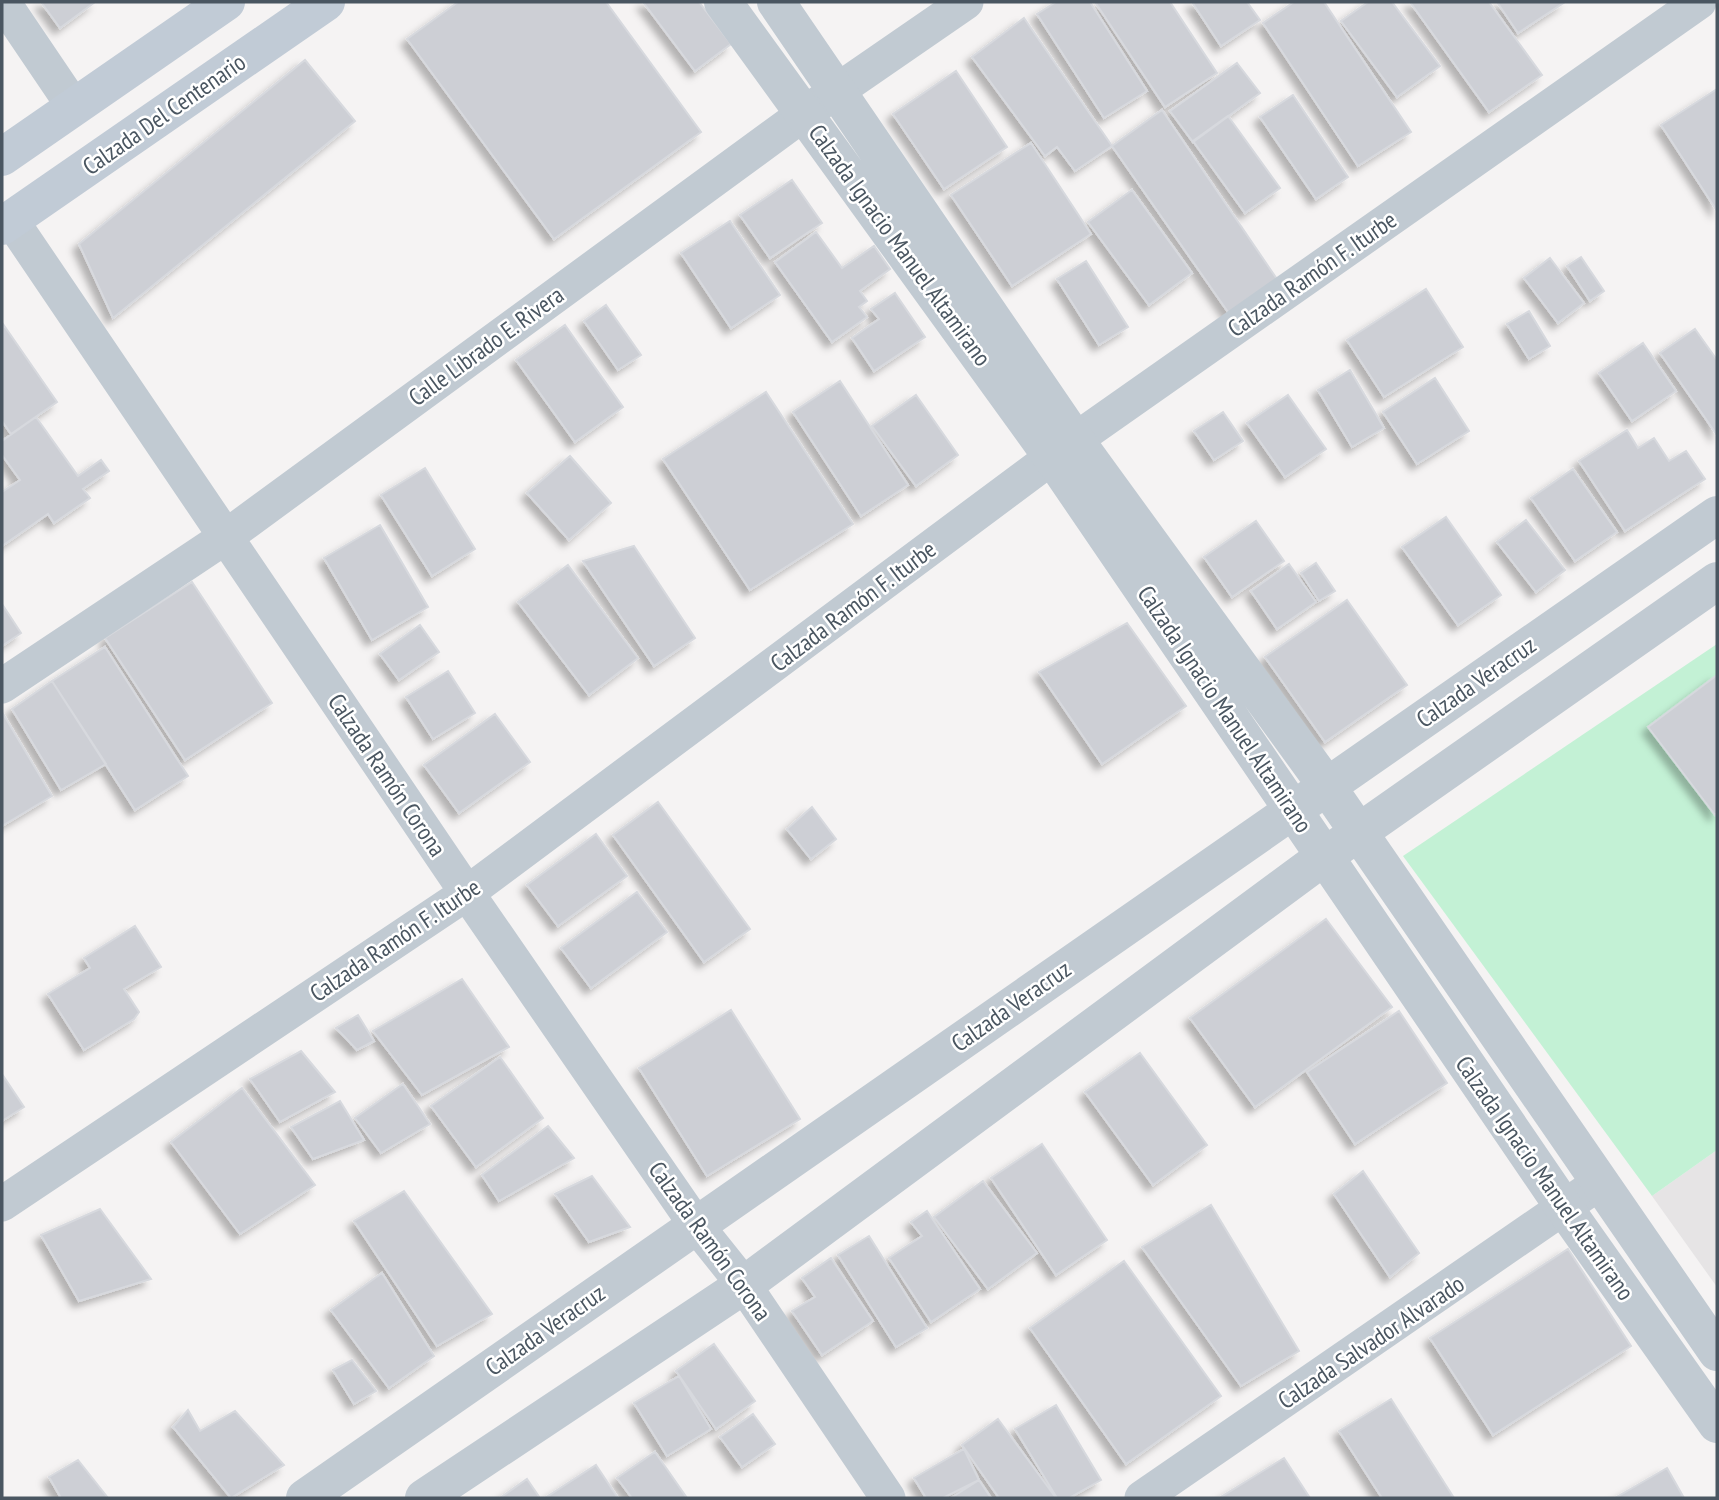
<svg xmlns="http://www.w3.org/2000/svg" width="1719" height="1500" font-family="'PT Sans Narrow',sans-serif">
  <style>
    .education { fill: #e6e4e5 }
    .green { fill: #c3f1d5 }
    .building { fill: #cdcfd5; stroke: #d7d9de; stroke-width: 2; filter: url(#shadow) }
    .lines { fill: none; stroke-linecap: round; stroke-linejoin: round }
    .minor { stroke: #c1cad2; stroke-width: 35 }
    .tertiary { stroke: #c1cad2; stroke-width: 38 }
    .secondary { stroke: #c1cbd6; stroke-width: 38 }
    .labels { text-anchor: middle; dominant-baseline: central; stroke-width: 5; stroke-linejoin: round; paint-order: stroke }
    .street-label { font-size: 24px; fill: #4a5661; stroke: #fff }
  </style>
  <defs>
    <filter id="shadow"><feDropShadow dx="-6" dy="6" stdDeviation="3.5" flood-color="#0004"/></filter>
  </defs>
  <rect width="100%" height="100%" fill="#f5f3f3"/>
  <path class="education" d="M 1717,1150 L 1717,1287 L 1652,1196 Z"/>
  <path class="green" d="M 1717,644 L 1717,1150 L 1652,1196 L 1403,856 Z"/>
  <path class="building" d="M 41,2 L 95,2 L 60,28 Z
    M 458,2 L 606,2 L 701,132 L 554,239 L 407,39 Z
    M 643,2 L 699,2 L 731,44 L 695,71 Z
    M 1056,2 L 1090,2 L 1147,91 L 1104,118 L 1037,14 Z
    M 1095,2 L 1170,2 L 1217,73 L 1165,107 Z
    M 1192,2 L 1247,2 L 1260,20 L 1221,46 Z
    M 1294,2 L 1324,2 L 1411,132 L 1358,166 L 1263,23 Z
    M 1368,2 L 1392,2 L 1440,66 L 1397,97 L 1341,21 Z
    M 1410,2 L 1489,2 L 1542,75 L 1489,112 Z
    M 1497,2 L 1565,2 L 1518,33 Z
    M 1024,18 L 1112,146 L 1075,171 L 1057,147 L 1045,156 L 972,57 Z
    M 305,60 L 355,121 L 113,318 L 79,244 Z
    M 1237,63 L 1260,93 L 1193,142 L 1170,111 Z
    M 956,71 L 1007,147 L 944,189 L 893,114 Z
    M 1717,89 L 1717,211 L 1661,125 Z
    M 1293,95 L 1348,177 L 1316,199 L 1260,117 Z
    M 1162,110 L 1283,288 L 1235,322 L 1112,146 Z
    M 1228,116 L 1280,188 L 1245,213 L 1193,141 Z
    M 1031,143 L 1091,234 L 1012,286 L 951,195 Z
    M 792,180 L 822,223 L 770,258 L 740,215 Z
    M 1132,190 L 1192,273 L 1149,305 L 1088,222 Z
    M 730,221 L 780,295 L 731,328 L 681,253 Z
    M 816,232 L 842,268 L 874,246 L 890,269 L 860,291 L 867,301 L 859,307 L 867,317 L 832,342 L 775,262 Z
    M 1581,257 L 1604,291 L 1590,301 L 1567,266 Z
    M 1550,258 L 1584,303 L 1558,323 L 1524,278 Z
    M 1086,261 L 1128,327 L 1099,345 L 1057,279 Z
    M 1426,289 L 1463,347 L 1384,397 L 1347,340 Z
    M 895,293 L 925,337 L 874,371 L 852,338 L 879,319 L 871,309 Z
    M 606,305 L 641,355 L 618,370 L 584,321 Z
    M 1529,311 L 1550,346 L 1529,359 L 1507,324 Z
    M 3,324 L 57,402 L 11,434 L 2,421 Z
    M 565,325 L 623,407 L 575,442 L 516,360 Z
    M 1695,329 L 1717,360 L 1717,435 L 1660,353 Z
    M 1643,343 L 1676,391 L 1632,421 L 1599,373 Z
    M 1350,370 L 1384,428 L 1352,447 L 1318,390 Z
    M 1435,378 L 1469,431 L 1417,464 L 1383,412 Z
    M 840,381 L 908,485 L 861,516 L 793,412 Z
    M 766,392 L 853,524 L 750,590 L 663,459 Z
    M 916,395 L 958,455 L 916,486 L 872,426 Z
    M 1288,395 L 1326,449 L 1285,477 L 1247,423 Z
    M 1223,412 L 1243,441 L 1214,460 L 1194,431 Z
    M 36,417 L 78,476 L 101,460 L 109,471 L 83,489 L 90,498 L 54,523 L 48,514 L 2,546 L 2,492 L 20,480 L 2,455 L 2,441 Z
    M 1627,430 L 1638,448 L 1654,438 L 1669,461 L 1686,451 L 1705,479 L 1625,531 L 1579,461 Z
    M 570,456 L 611,503 L 569,540 L 527,493 Z
    M 425,468 L 475,549 L 432,576 L 381,495 Z
    M 1573,469 L 1617,532 L 1575,561 L 1531,498 Z
    M 1446,517 L 1501,595 L 1458,625 L 1402,547 Z
    M 1526,520 L 1565,570 L 1536,592 L 1497,542 Z
    M 1256,521 L 1284,561 L 1232,597 L 1204,557 Z
    M 380,525 L 428,607 L 372,640 L 324,558 Z
    M 634,546 L 695,638 L 654,666 L 583,561 Z
    M 1316,563 L 1335,591 L 1319,601 L 1301,573 Z
    M 1289,564 L 1316,602 L 1277,629 L 1251,591 Z
    M 568,565 L 638,658 L 589,695 L 518,602 Z
    M 192,582 L 272,703 L 185,760 L 105,638 Z
    M 1347,600 L 1407,685 L 1325,742 L 1265,657 Z
    M 2,604 L 21,633 L 2,646 Z
    M 1127,623 L 1186,706 L 1102,764 L 1039,672 Z
    M 420,625 L 439,652 L 399,680 L 380,654 Z
    M 105,647 L 188,776 L 135,810 L 52,681 Z
    M 448,671 L 475,713 L 433,739 L 406,697 Z
    M 1717,675 L 1717,813 L 1715,815 L 1648,727 Z
    M 52,681 L 106,764 L 61,790 L 12,709 Z
    M 2,712 L 52,796 L 2,826 Z
    M 495,714 L 530,762 L 459,813 L 424,765 Z
    M 658,802 L 750,929 L 704,962 L 613,835 Z
    M 812,807 L 836,839 L 811,859 L 787,829 Z
    M 596,834 L 627,876 L 558,926 L 527,885 Z
    M 637,892 L 667,932 L 591,988 L 561,948 Z
    M 1326,919 L 1392,1007 L 1255,1107 L 1190,1018 Z
    M 135,926 L 161,967 L 124,989 L 139,1012 L 134,1019 L 84,1050 L 48,994 L 90,968 L 84,958 Z
    M 462,979 L 509,1047 L 422,1095 L 373,1031 Z
    M 731,1010 L 800,1119 L 707,1176 L 639,1068 Z
    M 1399,1011 L 1447,1083 L 1355,1144 L 1307,1072 Z
    M 358,1015 L 374,1041 L 357,1050 L 336,1028 Z
    M 301,1051 L 335,1092 L 280,1122 L 250,1079 Z
    M 1140,1053 L 1207,1145 L 1153,1185 L 1085,1092 Z
    M 500,1057 L 543,1118 L 476,1167 L 431,1106 Z
    M 2,1074 L 24,1107 L 2,1121 Z
    M 403,1084 L 430,1124 L 381,1153 L 355,1118 Z
    M 242,1088 L 315,1185 L 240,1234 L 171,1142 Z
    M 340,1101 L 364,1140 L 313,1159 L 291,1127 Z
    M 548,1126 L 574,1158 L 499,1201 L 482,1175 Z
    M 1042,1144 L 1107,1240 L 1056,1275 L 991,1178 Z
    M 1363,1171 L 1419,1253 L 1390,1277 L 1334,1194 Z
    M 592,1176 L 630,1227 L 589,1242 L 555,1194 Z
    M 983,1181 L 1037,1253 L 988,1289 L 934,1217 Z
    M 404,1191 L 492,1314 L 437,1346 L 354,1221 Z
    M 1211,1205 L 1299,1351 L 1241,1386 L 1142,1247 Z
    M 100,1209 L 151,1279 L 79,1301 L 41,1235 Z
    M 927,1211 L 980,1289 L 931,1322 L 889,1258 L 922,1236 L 911,1222 Z
    M 869,1236 L 927,1328 L 896,1347 L 838,1255 Z
    M 1568,1249 L 1631,1346 L 1493,1435 L 1430,1338 Z
    M 831,1258 L 873,1321 L 822,1355 L 792,1311 L 815,1297 L 802,1278 Z
    M 1124,1261 L 1221,1396 L 1126,1464 L 1030,1328 Z
    M 382,1273 L 434,1356 L 389,1388 L 331,1310 Z
    M 714,1344 L 755,1401 L 716,1429 L 676,1371 Z
    M 352,1360 L 376,1391 L 354,1404 L 333,1370 Z
    M 679,1376 L 711,1429 L 667,1456 L 634,1403 Z
    M 1391,1399 L 1454,1498 L 1382,1498 L 1339,1431 Z
    M 1056,1405 L 1101,1480 L 1069,1498 L 1057,1498 L 1015,1429 Z
    M 188,1410 L 200,1431 L 235,1411 L 284,1465 L 231,1498 L 173,1427 Z
    M 753,1414 L 775,1444 L 742,1467 L 720,1437 Z
    M 998,1419 L 1056,1498 L 999,1498 L 962,1445 Z
    M 964,1449 L 979,1480 L 943,1498 L 926,1498 L 914,1478 Z
    M 655,1452 L 687,1498 L 632,1498 L 617,1478 Z
    M 1284,1458 L 1310,1498 L 1222,1498 L 1221,1497 Z
    M 78,1460 L 108,1498 L 61,1498 L 49,1477 Z
    M 596,1465 L 618,1498 L 545,1498 Z
    M 1667,1468 L 1684,1498 L 1615,1498 Z
    M 527,1479 L 540,1498 L 500,1498 Z
    M 979,1480 L 991,1498 L 951,1498 Z"/>
  <g class="lines">
    <path class="minor" d="M 3,2 L 74,107
      M 11,220 L 467,893 L 696,1225 L 744,1285 L 888,1498
      M 2,686 L 227,536 L 805,113 L 966,2
      M 2,1204 L 467,893 L 1075,440 L 1699,2
      M 1142,1498 L 1599,1183"/>
    <path class="tertiary" d="M 723,2 L 1053,458 L 1565,1209 L 1717,1424
      M 776,2 L 1075,440 L 1326,785 L 1717,1352
      M 305,1498 L 1717,515
      M 424,1498 L 744,1285 L 1325,856 L 1717,581"/>
    <path class="secondary" d="M 2,157 L 226,2
      M 2,226 L 326,2"/>
  </g>
  <g class="labels">
    <g class="street-label">
      <text transform="translate(164 114) rotate(-35)">Calzada Del Centenario</text>
      <text transform="translate(900 245) rotate(54)">Calzada Ignacio Manuel Altamirano</text>
      <text transform="translate(1312 274) rotate(-35)">Calzada Ramón F. Iturbe</text>
      <text transform="translate(486 346) rotate(-36)">Calle Librado E. Rivera</text>
      <text transform="translate(853 606) rotate(-37)">Calzada Ramón F. Iturbe</text>
      <text transform="translate(1476 682) rotate(-35)">Calzada Veracruz</text>
      <text transform="translate(1225 709) rotate(56)">Calzada Ignacio Manuel Altamirano</text>
      <text transform="translate(387 775) rotate(56)">Calzada Ramón Corona</text>
      <text transform="translate(395 940) rotate(-34)">Calzada Ramón F. Iturbe</text>
      <text transform="translate(1011 1006) rotate(-35)">Calzada Veracruz</text>
      <text transform="translate(1545 1178) rotate(55)">Calzada Ignacio Manuel Altamirano</text>
      <text transform="translate(710 1241) rotate(54)">Calzada Ramón Corona</text>
      <text transform="translate(545 1330) rotate(-35)">Calzada Veracruz</text>
      <text transform="translate(1371 1342) rotate(-34)">Calzada Salvador Alvarado</text>
    </g>
  </g>
  <rect width="1719" height="1500" fill="none" stroke="#4a5661" stroke-width="7"/>
</svg>
